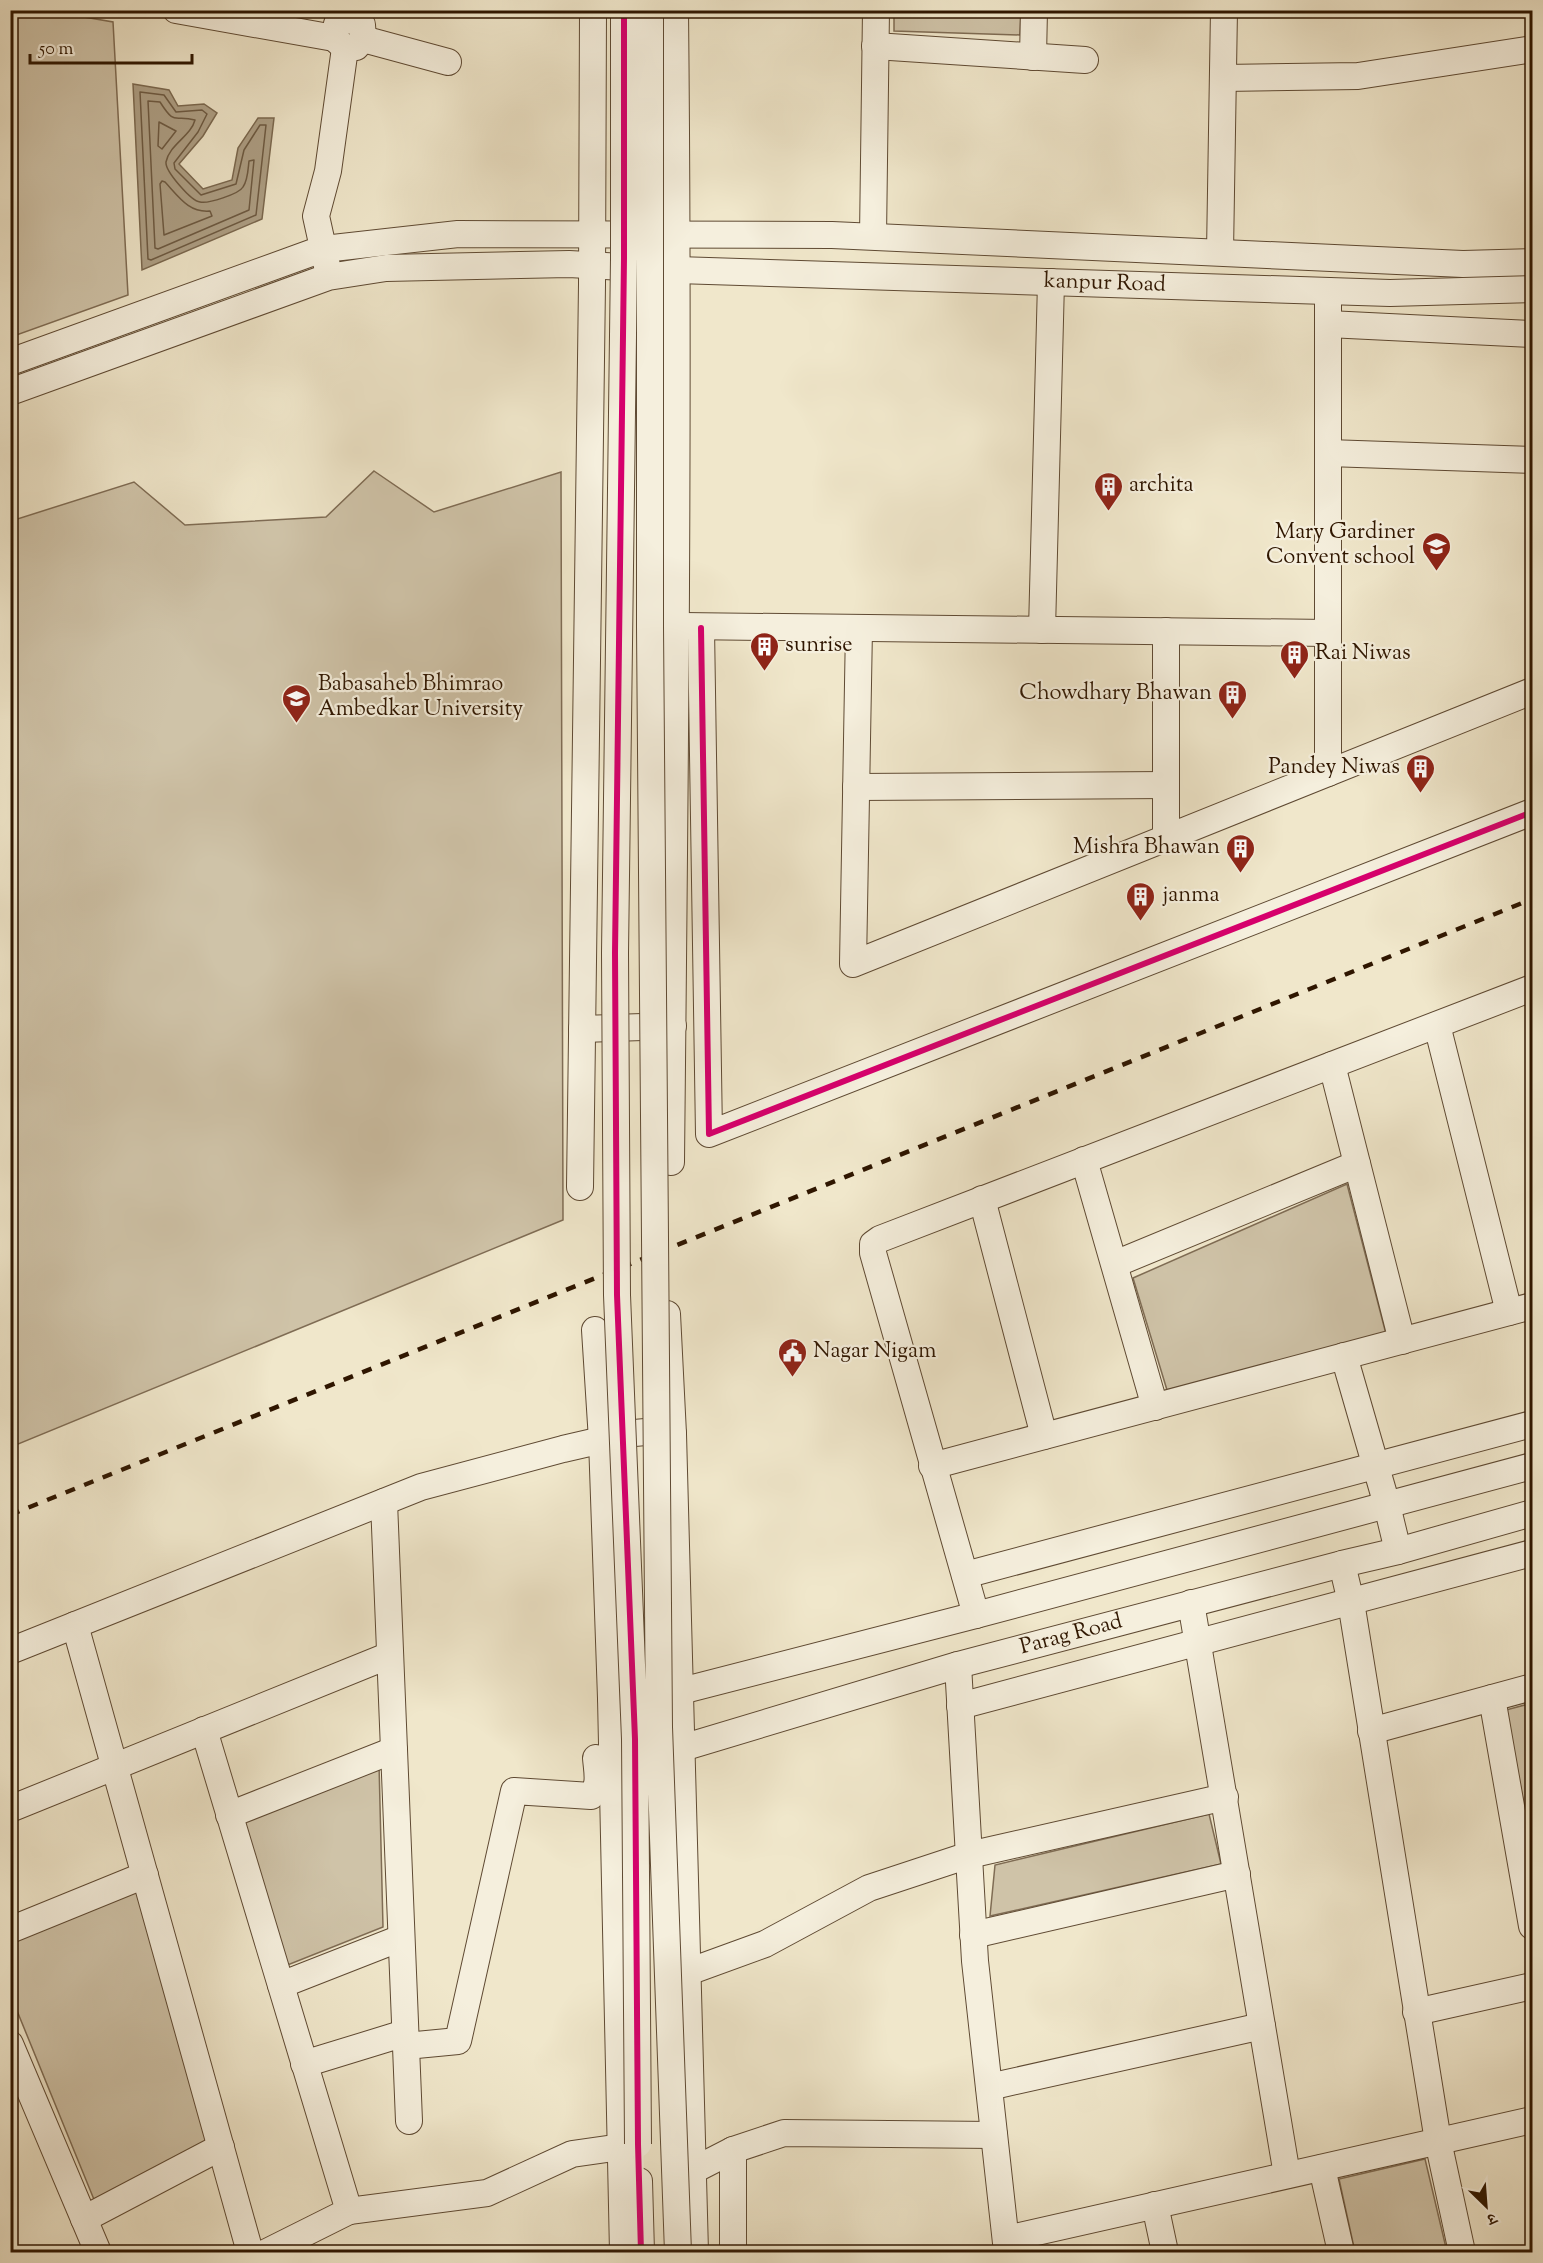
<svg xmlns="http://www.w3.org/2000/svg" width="1543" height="2263" font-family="'Sorts Mill Goudy','Noto Serif Devanagari',serif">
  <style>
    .green { fill: #cfc3a8; stroke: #7f6c54; stroke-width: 1.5 }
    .water { fill: #aea086; stroke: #7b6950; stroke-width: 1.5 }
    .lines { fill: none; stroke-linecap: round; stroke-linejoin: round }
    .shore { stroke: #6e5b43; stroke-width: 1.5 }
    .minor-casing { stroke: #5f4a33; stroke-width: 28 }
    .minor { stroke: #f5efdd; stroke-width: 26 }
    .rail { stroke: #2f1600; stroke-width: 4.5; stroke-dasharray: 10 10; stroke-linecap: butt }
    .minor-bridge-casing { stroke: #5f4a33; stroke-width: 28; stroke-linecap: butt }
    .minor-bridge { stroke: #f5efdd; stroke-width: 26 }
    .cycleway-casing { stroke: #f5efdd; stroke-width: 10 }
    .cycleway { stroke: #d6006c; stroke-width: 6 }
    .labels { text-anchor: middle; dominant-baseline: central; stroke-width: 4.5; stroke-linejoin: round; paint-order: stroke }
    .street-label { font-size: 22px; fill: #2f1600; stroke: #f5efdd }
    .poi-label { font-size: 22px; fill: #2f1600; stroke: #f5efdd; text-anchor: start }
  </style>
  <rect width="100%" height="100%" fill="#f0e7cb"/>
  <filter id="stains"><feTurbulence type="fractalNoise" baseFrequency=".00333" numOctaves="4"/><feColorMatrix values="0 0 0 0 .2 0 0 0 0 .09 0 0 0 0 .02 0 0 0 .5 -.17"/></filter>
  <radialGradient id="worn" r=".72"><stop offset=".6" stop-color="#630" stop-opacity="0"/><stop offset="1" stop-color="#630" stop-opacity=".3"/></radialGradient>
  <path class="green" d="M 11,10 L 49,11 L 113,22 L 128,295 L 11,337 Z
    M 894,11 L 1021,11 L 1020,35 L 894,31 Z
    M 374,471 L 434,512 L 561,472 L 563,1220 L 11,1447 L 11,521 L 134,482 L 185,525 L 326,517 Z
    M 1347,1184 L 1386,1334 L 1167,1390 L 1133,1278 Z
    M 1532,1703 L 1532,1847 L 1506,1710 Z
    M 379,1764 L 383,1927 L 285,1966 L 243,1821 Z
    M 1209,1814 L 1221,1864 L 990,1916 L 995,1865 Z
    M 137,1879 L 208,2142 L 95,2202 L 11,1996 L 10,1932 Z
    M 1425,2159 L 1447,2252 L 1355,2252 L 1339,2179 Z"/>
  <path class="water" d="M 133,84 L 169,90 L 178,106 L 204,104 L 217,113 L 203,136 L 179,164 L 203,189 L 232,180 L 238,148 L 258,118 L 274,118 L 262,219 L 142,270 Z"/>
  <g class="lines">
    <path class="shore" d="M 140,92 L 164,95 L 176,112 L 202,110 L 207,114 L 198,132 L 174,163 L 175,169 L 201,195 L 236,184 L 244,150 L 260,125 L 266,125 L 256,215 L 151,260 L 148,259 Z
      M 148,101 L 160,102 C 176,127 173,114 195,120 C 191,136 169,145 166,162 C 165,171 191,201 200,202 C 208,204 239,194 243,187 C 248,180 248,169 249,161 L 254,160 L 249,210 L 158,249 L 155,248 Z
      M 159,122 L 176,131 L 162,149 L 158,146 Z
      M 162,181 L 165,182 C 179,197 189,213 210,211 L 212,216 L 164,235 L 160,184 Z"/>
    <defs>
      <g id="minor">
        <path d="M 176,10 L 334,38"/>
        <path d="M 350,19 L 362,25 L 363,39 L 356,47 L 345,48 L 334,38 L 337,24 Z"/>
        <path d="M 363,39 L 448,62"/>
        <path d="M 875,46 L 1085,60"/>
        <path d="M 1033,57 L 1034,10"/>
        <path d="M 1223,78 L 1358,76 L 1526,50"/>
        <path d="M 873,236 L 876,10"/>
        <path d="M 1220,252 L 1224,10"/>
        <path d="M 327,266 L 316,216 L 328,171 L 345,48"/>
        <path d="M 1328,324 L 1532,334"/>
        <path d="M 10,362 L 311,253 L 324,249 L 458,234 L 832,235 L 1463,264 L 1532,262"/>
        <path id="s1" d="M 10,392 L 328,277 L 386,268 L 569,264 L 677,270 L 1390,293 L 1532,289"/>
        <path d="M 1328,453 L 1532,460"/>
        <path d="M 683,626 L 1328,633"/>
        <path d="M 701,628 L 709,1134 L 1532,812"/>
        <path d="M 859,628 L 853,964 L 1532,691"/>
        <path d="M 1042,630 L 1051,282"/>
        <path d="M 1166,631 L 1166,838"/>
        <path d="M 1328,773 L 1328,291"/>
        <path d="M 856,787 L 1166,785"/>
        <path d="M 1437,1025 L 1509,1312"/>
        <path d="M 582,1029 L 673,1026"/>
        <path d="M 1332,1065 L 1402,1341"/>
        <path d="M 1084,1160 L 1155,1407"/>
        <path d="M 671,1162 C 675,778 679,394 675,10"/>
        <path d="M 580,1187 L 592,284 L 593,10"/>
        <path d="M 982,1199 L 1044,1436"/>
        <path d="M 1115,1264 L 1357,1164"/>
        <path d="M 667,1314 L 673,1434 L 695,2252"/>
        <path d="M 595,1330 L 602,1440 L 611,1698 L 623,2252"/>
        <path d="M 1344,1356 L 1387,1505 L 1398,1551"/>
        <path d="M 932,1466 L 1532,1306"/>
        <path d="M 384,1502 L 409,2121"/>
        <path d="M 1342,1564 L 1351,1602 L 1438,2141 L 1462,2252"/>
        <path d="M 965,1575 L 1532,1424"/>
        <path d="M 1191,1603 L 1287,2175"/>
        <path d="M 976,1615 L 873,1253 L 873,1244 L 880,1239 L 1532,988"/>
        <path d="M 75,1625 L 250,2252"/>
        <path d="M 10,1651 L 421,1487 L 563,1449 L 602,1440 L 612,1435 L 668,1430 L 673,1434"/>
        <path d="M 958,1665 L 975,1961 L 1007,2252"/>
        <path d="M 611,1698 L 681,1691 L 976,1615 L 1532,1466"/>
        <path d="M 1492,1698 L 1532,1926"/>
        <path d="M 960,1706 L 1532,1553"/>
        <path d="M 204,1730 L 349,2211 L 267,2252"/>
        <path d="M 1371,1731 L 1532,1687"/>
        <path id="s2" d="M 612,1763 L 682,1748 L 958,1665 L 1342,1564 L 1398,1551 L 1532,1513"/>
        <path d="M 10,1809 L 390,1655"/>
        <path d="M 229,1815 L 394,1750"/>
        <path d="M 10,1930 L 145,1875"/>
        <path d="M 973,1935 L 1237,1874"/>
        <path d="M 688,1972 L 765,1944 L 869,1888 L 969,1855 L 1225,1797"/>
        <path d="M 281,1985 L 401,1938"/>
        <path d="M 1416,2012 L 1532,1986"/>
        <path d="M 10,2044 L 98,2252"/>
        <path d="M 406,2046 L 458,2041 L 514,1791 L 591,1796 C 601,1786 597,1771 596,1758"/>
        <path d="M 304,2064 L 405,2033"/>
        <path d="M 989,2087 L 1262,2026"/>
        <path d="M 733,2150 L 733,2252"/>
        <path d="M 1322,2168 L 1341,2252"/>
        <path d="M 694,2170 L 733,2150 L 784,2133 L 994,2135"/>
        <path d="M 639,2181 L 641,2252"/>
        <path d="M 1155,2205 L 1165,2252"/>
        <path d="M 349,2211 L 487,2193 L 572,2154 L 621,2147"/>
        <path d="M 84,2219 L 221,2147"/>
        <path d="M 1006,2239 L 1532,2120"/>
      </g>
    </defs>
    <use href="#minor" class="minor-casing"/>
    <use href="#minor" class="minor"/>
    <path class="rail" d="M 10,1515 L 1532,899"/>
    <defs>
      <path id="minor-bridge" d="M 624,10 L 624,258 L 615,953 L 617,1295 L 635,1739 L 638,2144
        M 650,10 L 650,627 L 659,1727 L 678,2252"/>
    </defs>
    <use href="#minor-bridge" class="minor-bridge-casing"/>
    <use href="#minor-bridge" class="minor-bridge"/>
    <defs>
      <path id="cycleway" d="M 624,10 L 624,258 L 615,953 L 617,1295 L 635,1739 L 638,2144 L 641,2252
        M 701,628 L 709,1134 L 1532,812"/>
    </defs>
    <use href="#cycleway" class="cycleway-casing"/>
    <use href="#cycleway" class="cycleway"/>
  </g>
  <defs>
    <symbol id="building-pin" viewBox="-11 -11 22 30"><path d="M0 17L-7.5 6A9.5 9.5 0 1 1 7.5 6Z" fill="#8f2418" stroke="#f5efdd"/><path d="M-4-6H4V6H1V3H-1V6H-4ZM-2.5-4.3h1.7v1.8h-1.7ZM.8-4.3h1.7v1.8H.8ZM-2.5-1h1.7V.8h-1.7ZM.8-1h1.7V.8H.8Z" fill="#fff"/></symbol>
    <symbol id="school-pin" viewBox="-11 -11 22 30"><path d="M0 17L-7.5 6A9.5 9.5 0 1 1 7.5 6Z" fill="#8f2418" stroke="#f5efdd"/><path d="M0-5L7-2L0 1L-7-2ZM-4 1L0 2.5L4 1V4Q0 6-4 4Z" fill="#fff"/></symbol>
    <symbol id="university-pin" viewBox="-11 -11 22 30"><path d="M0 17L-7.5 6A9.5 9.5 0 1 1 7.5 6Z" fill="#8f2418" stroke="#f5efdd"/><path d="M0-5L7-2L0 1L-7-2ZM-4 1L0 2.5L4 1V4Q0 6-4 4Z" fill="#fff"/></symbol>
    <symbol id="civic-pin" viewBox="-11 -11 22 30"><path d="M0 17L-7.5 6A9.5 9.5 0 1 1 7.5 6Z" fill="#8f2418" stroke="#f5efdd"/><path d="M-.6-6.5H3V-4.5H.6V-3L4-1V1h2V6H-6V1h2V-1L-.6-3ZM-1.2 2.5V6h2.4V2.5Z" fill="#fff"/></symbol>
  </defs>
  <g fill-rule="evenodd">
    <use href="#building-pin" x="1092" y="470" width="33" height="45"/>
    <use href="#school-pin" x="1420" y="530" width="33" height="45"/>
    <use href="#building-pin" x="748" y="630" width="33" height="45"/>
    <use href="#building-pin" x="1278" y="638" width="33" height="45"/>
    <use href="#building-pin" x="1216" y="678" width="33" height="45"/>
    <use href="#university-pin" x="280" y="682" width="33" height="45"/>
    <use href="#building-pin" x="1404" y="752" width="33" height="45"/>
    <use href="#building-pin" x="1224" y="832" width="33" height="45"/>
    <use href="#building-pin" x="1124" y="880" width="33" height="45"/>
    <use href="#civic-pin" x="776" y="1336" width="33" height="45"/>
  </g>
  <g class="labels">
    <g class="street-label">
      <text stroke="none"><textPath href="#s1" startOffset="1116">kanpur Road</textPath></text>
      <text stroke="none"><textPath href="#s2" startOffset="477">Parag Road</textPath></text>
    </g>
    <g class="poi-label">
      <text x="1129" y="486">archita</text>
      <text x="1415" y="533" text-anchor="end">Mary Gardiner<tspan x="1415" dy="25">Convent school</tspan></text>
      <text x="785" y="646">sunrise</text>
      <text x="1315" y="654">Rai Niwas</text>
      <text x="318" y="685">Babasaheb Bhimrao<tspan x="318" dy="25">Ambedkar University</tspan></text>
      <text x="1212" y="694" text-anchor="end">Chowdhary Bhawan</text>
      <text x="1400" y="768" text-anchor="end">Pandey Niwas</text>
      <text x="1220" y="848" text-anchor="end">Mishra Bhawan</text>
      <text x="1162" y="896">janma</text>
      <text x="813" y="1352">Nagar Nigam</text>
    </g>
  </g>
  <rect width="1543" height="2263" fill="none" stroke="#f0e7cb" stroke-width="36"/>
  <rect x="12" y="12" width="1519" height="2239" fill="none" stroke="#2f1600" stroke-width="3"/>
  <rect x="18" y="18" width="1507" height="2227" fill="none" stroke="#2f1600" stroke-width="1.5"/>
  <g transform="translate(1486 2206) rotate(155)" stroke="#f5efdd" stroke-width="4.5" paint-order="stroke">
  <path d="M0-4.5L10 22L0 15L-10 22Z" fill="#2f1600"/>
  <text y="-9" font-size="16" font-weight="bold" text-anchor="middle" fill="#2f1600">उ</text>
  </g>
  <path d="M30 54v9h162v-9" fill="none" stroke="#2f1600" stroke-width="3"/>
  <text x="39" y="54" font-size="18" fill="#2f1600" stroke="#f5efdd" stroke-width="4.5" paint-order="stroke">50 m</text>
  <rect width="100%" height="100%" filter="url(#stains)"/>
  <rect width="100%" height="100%" fill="url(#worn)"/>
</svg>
